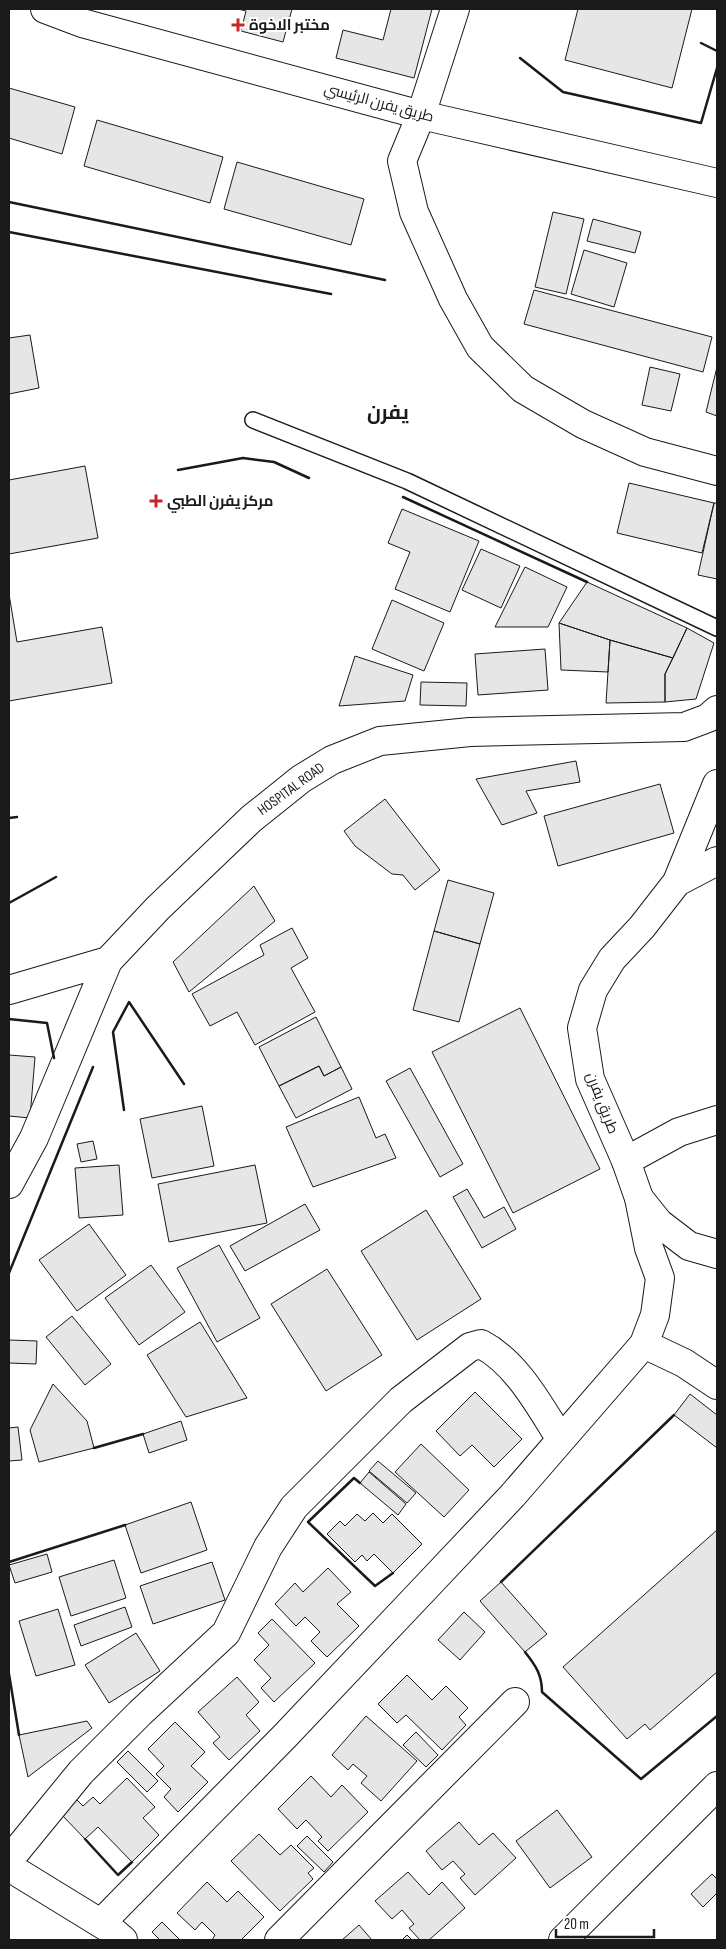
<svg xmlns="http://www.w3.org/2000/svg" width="726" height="1949" font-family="'Sofia Sans Condensed',Cairo,sans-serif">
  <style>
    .building { fill: #e6e6e6; stroke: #1a1a1a }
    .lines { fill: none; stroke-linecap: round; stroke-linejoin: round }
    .lane-casing { stroke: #1a1a1a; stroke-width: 18 }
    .street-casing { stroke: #1a1a1a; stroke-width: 30 }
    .secondary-casing { stroke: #1a1a1a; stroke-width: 30 }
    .lane { stroke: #fff; stroke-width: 15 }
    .street { stroke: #fff; stroke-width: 28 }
    .secondary { stroke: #fff; stroke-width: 28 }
    .wall { stroke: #1a1a1a; stroke-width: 2.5 }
    .poi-dot { fill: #c62828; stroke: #fff; stroke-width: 2 }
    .labels { text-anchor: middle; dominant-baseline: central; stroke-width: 4; stroke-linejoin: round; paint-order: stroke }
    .poi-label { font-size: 15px; font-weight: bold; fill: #1a1a1a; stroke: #fff; text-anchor: start }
    .street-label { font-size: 15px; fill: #1a1a1a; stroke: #fff }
    .district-label { font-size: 20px; font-weight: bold; fill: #1a1a1a; stroke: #fff }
  </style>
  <rect width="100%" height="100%" fill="#fff"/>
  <path class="building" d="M 238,9 L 292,9 L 283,42 L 241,31 L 246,11 Z
    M 391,9 L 432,9 L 414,78 L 336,58 L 343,30 L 383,40 Z
    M 578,9 L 692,9 L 672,88 L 565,60 Z
    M 9,88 L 75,107 L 62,154 L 9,138 Z
    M 97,120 L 223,157 L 210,203 L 84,166 Z
    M 237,162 L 364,199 L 351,245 L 224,209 Z
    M 553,212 L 584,219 L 566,294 L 535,287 Z
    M 593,219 L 641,232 L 635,253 L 587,241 Z
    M 584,250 L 627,263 L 614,307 L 571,294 Z
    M 534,290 L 712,337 L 703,372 L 524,324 Z
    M 30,335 L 39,388 L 9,394 L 9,338 Z
    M 650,367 L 680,374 L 671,411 L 642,405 Z
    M 717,367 L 717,416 L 706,412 Z
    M 85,466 L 98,538 L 9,554 L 9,480 Z
    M 629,483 L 714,503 L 702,553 L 617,533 Z
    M 714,503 L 717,503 L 717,579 L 698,575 Z
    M 402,509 L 479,541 L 450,612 L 395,589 L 410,552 L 388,543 Z
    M 481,549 L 520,566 L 501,608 L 462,590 Z
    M 525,567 L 567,587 L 548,627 L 495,627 Z
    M 587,582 L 687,628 L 673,658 L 610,640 L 559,623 Z
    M 9,594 L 17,642 L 102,627 L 112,683 L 9,701 Z
    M 392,600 L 444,623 L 424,671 L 372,649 Z
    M 559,623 L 610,640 L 608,672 L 561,670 Z
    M 687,628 L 714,643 L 696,699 L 665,702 L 665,674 Z
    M 610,640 L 673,658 L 665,674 L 665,702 L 606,703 Z
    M 545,649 L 548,690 L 478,695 L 475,654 Z
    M 355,656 L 413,675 L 405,701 L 339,706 Z
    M 421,682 L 467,683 L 466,706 L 420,705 Z
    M 576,761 L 580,782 L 526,791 L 537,813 L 502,825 L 476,779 Z
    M 660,784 L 674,833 L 558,866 L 544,816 Z
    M 385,799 L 440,870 L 415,890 L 403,875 L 392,874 L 355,846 L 344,831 Z
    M 448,880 L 494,893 L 480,944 L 434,931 Z
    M 254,886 L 275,921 L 189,992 L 173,962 Z
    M 292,928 L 308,958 L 291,968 L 315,1012 L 255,1045 L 237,1012 L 210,1026 L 192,994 L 264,955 L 260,945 Z
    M 434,931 L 480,944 L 459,1022 L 413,1010 Z
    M 520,1008 L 600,1169 L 513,1213 L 432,1052 Z
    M 316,1017 L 341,1067 L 324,1076 L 319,1066 L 279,1086 L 259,1047 Z
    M 9,1055 L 35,1057 L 30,1118 L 9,1116 Z
    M 319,1066 L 324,1076 L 341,1067 L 352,1089 L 296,1118 L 279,1086 Z
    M 410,1068 L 463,1164 L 440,1177 L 386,1081 Z
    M 359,1097 L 376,1138 L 385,1134 L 396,1158 L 313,1187 L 286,1127 Z
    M 202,1106 L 214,1166 L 152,1178 L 140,1119 Z
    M 93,1141 L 97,1159 L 81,1162 L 77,1144 Z
    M 119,1165 L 123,1215 L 79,1218 L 75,1168 Z
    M 255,1165 L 267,1223 L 169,1242 L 158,1184 Z
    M 467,1189 L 484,1218 L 504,1207 L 516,1229 L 482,1248 L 453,1197 Z
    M 305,1204 L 320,1230 L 245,1271 L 230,1246 Z
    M 426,1210 L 481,1299 L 417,1340 L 361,1251 Z
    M 89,1224 L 126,1275 L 77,1311 L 39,1260 Z
    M 219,1245 L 260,1318 L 217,1342 L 177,1268 Z
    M 151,1265 L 185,1312 L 139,1345 L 105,1298 Z
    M 327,1269 L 382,1355 L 326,1391 L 271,1304 Z
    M 72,1316 L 111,1364 L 85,1385 L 46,1337 Z
    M 200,1322 L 247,1398 L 186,1417 L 147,1355 Z
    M 9,1340 L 37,1341 L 36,1364 L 9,1363 Z
    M 53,1384 L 87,1421 L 94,1448 L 39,1462 L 30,1430 Z
    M 475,1392 L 522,1439 L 494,1467 L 472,1445 L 460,1456 L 436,1431 Z
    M 690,1394 L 717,1415 L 717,1448 L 674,1415 Z
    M 181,1421 L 187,1440 L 149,1453 L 143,1434 Z
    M 18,1427 L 22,1460 L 9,1461 L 9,1428 Z
    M 421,1444 L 469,1490 L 444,1517 L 395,1472 Z
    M 378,1461 L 416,1493 L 407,1503 L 369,1471 Z
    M 369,1472 L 406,1504 L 398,1515 L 360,1483 Z
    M 191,1502 L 207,1550 L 141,1573 L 125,1525 Z
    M 373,1513 L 383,1523 L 392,1514 L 422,1544 L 393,1573 L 374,1554 L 367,1561 L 362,1555 L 355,1562 L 327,1534 L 340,1521 L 345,1526 L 357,1514 L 365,1521 Z
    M 717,1530 L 717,1672 L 650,1730 L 645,1724 L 627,1739 L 563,1667 Z
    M 47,1554 L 52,1572 L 15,1583 L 9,1565 Z
    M 114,1560 L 126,1598 L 71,1616 L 59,1577 Z
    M 212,1562 L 225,1600 L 153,1624 L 140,1586 Z
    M 328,1568 L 351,1592 L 337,1604 L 359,1626 L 327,1657 L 311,1641 L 320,1632 L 305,1617 L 296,1626 L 275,1604 L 295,1583 L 303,1592 Z
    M 501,1582 L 547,1634 L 525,1652 L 480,1601 Z
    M 125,1607 L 132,1627 L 81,1646 L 74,1625 Z
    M 58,1609 L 75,1665 L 36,1676 L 19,1621 Z
    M 464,1612 L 485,1632 L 460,1660 L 438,1640 Z
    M 272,1619 L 315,1663 L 274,1702 L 261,1688 L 271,1678 L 254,1660 L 269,1645 L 258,1633 Z
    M 136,1633 L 160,1671 L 109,1703 L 85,1665 Z
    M 407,1675 L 432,1700 L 446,1686 L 468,1708 L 459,1717 L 466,1725 L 442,1750 L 406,1715 L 397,1723 L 378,1704 Z
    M 237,1677 L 259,1702 L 246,1715 L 260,1731 L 229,1760 L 213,1743 L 220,1737 L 198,1712 Z
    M 366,1716 L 417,1761 L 381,1801 L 361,1783 L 367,1776 L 353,1764 L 348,1770 L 332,1755 Z
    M 87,1721 L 92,1728 L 28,1777 L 19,1735 Z
    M 175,1722 L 205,1752 L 191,1766 L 208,1782 L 178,1812 L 164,1797 L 171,1789 L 156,1774 L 164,1766 L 148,1749 Z
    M 416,1732 L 438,1755 L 426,1767 L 403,1745 Z
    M 128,1751 L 158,1781 L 147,1792 L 117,1762 Z
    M 311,1776 L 331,1797 L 342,1785 L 368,1812 L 328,1851 L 318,1841 L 322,1837 L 306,1820 L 297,1829 L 278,1809 Z
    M 127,1778 L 155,1807 L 143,1818 L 159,1835 L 132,1862 L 98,1827 L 85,1839 L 61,1814 L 76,1799 L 83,1806 L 93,1797 L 100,1804 Z
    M 557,1810 L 592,1857 L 550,1888 L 516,1841 Z
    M 459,1822 L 479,1845 L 493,1833 L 516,1858 L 475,1895 L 460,1878 L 465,1874 L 453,1861 L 442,1870 L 426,1851 Z
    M 259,1834 L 280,1855 L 291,1845 L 314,1868 L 308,1873 L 313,1879 L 280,1911 L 231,1861 Z
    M 307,1836 L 333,1862 L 324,1872 L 297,1846 Z
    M 408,1872 L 429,1895 L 442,1882 L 465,1908 L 429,1940 L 420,1940 L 409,1928 L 414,1924 L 402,1910 L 392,1919 L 375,1901 Z
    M 712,1874 L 717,1879 L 717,1893 L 703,1907 L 691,1894 Z
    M 207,1882 L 227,1902 L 238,1891 L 264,1917 L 241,1940 L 212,1940 L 215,1935 L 202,1922 L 195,1930 L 177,1913 Z
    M 162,1922 L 180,1940 L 160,1940 L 152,1932 Z
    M 359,1925 L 372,1940 L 342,1940 Z
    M 407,1935 L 412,1940 L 402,1940 Z"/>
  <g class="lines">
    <defs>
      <path id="lane" d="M 253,420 L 407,481 L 717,628"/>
      <path id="street" d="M 455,9 L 421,115 L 402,161 L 414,212 L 453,299 L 480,347 L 523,389 L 583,424 L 645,452 L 717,471
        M 9,990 L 108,961 L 158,908 L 251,819 L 301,779 L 332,760 L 380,741 L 470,732 L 684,727 L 708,718 L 717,710
        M 626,1161 L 679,1132 L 717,1120
        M 9,1184 L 34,1138 L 108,961
        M 644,1344 L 684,1363 L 717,1385
        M 9,1860 L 81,1772 L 140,1713 L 226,1633 L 268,1547 L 294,1507 L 401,1400 L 470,1347 L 481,1344 C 517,1363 539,1405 560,1438
        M 9,1867 L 110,1929 L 123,1940
        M 101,1923 L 284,1737 L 429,1584 L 513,1495 L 644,1344 L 655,1315 L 660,1278 L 649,1248 L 639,1198
        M 279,1940 L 515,1702
        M 563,1940 L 717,1786"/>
      <path id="secondary" d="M 45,9 L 82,23 L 421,115 L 717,183
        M 717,784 L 677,882 L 642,927 L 612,959 L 593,990 L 582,1028 L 590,1079 L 626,1161 L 639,1198 L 659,1223 L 689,1246 L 717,1254
        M 677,882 L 717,861"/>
    </defs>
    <use href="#lane" class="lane-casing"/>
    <use href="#street" class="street-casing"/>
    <use href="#secondary" class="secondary-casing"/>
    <use href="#lane" class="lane"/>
    <use href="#street" class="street"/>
    <use href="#secondary" class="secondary"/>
    <path class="wall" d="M 701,43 L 717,51
      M 520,58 L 563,92 L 701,123 L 717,68
      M 9,202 L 385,280
      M 9,232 L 331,294
      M 178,470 L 243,458 L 274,462 L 309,478
      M 403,497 L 587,582
      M 9,818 L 17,817
      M 9,903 L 56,877
      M 9,1019 L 47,1023 L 54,1058
      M 124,1110 L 113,1032 L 129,1002 L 184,1084
      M 9,1273 L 93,1067
      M 94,1448 L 143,1434
      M 360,1483 L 354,1478 L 308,1522 L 375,1586 L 393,1573
      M 9,1562 L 125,1525
      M 501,1582 L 674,1415
      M 525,1652 C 536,1666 542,1675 542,1692 L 641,1779 L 717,1716
      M 9,1674 L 19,1735
      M 85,1839 L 118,1875 L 132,1862"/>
  </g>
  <g class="poi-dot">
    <path d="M235.5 17.5h5v5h5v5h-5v5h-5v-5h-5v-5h5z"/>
    <path d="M153.5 493.5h5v5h5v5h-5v5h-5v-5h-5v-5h5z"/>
  </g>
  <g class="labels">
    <g class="poi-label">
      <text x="249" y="25">مختبر الاخوة</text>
      <text x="167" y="501">مركز يفرن الطبي</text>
    </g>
    <g class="street-label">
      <text transform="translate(379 103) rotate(15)">طريق يفرن الرئيسي</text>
      <text transform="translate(291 789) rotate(-36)">HOSPITAL ROAD</text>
      <text transform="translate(602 1103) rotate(69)">طريق يفرن</text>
    </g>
    <g class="district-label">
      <text x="388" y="413">يفرن</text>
    </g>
  </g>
  <rect width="726" height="1949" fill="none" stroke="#1a1a1a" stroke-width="20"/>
  <path d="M556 1929v8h98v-8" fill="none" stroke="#1a1a1a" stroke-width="2.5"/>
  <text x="564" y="1929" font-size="15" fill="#1a1a1a" stroke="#ffffff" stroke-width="4" paint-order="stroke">20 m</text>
</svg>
